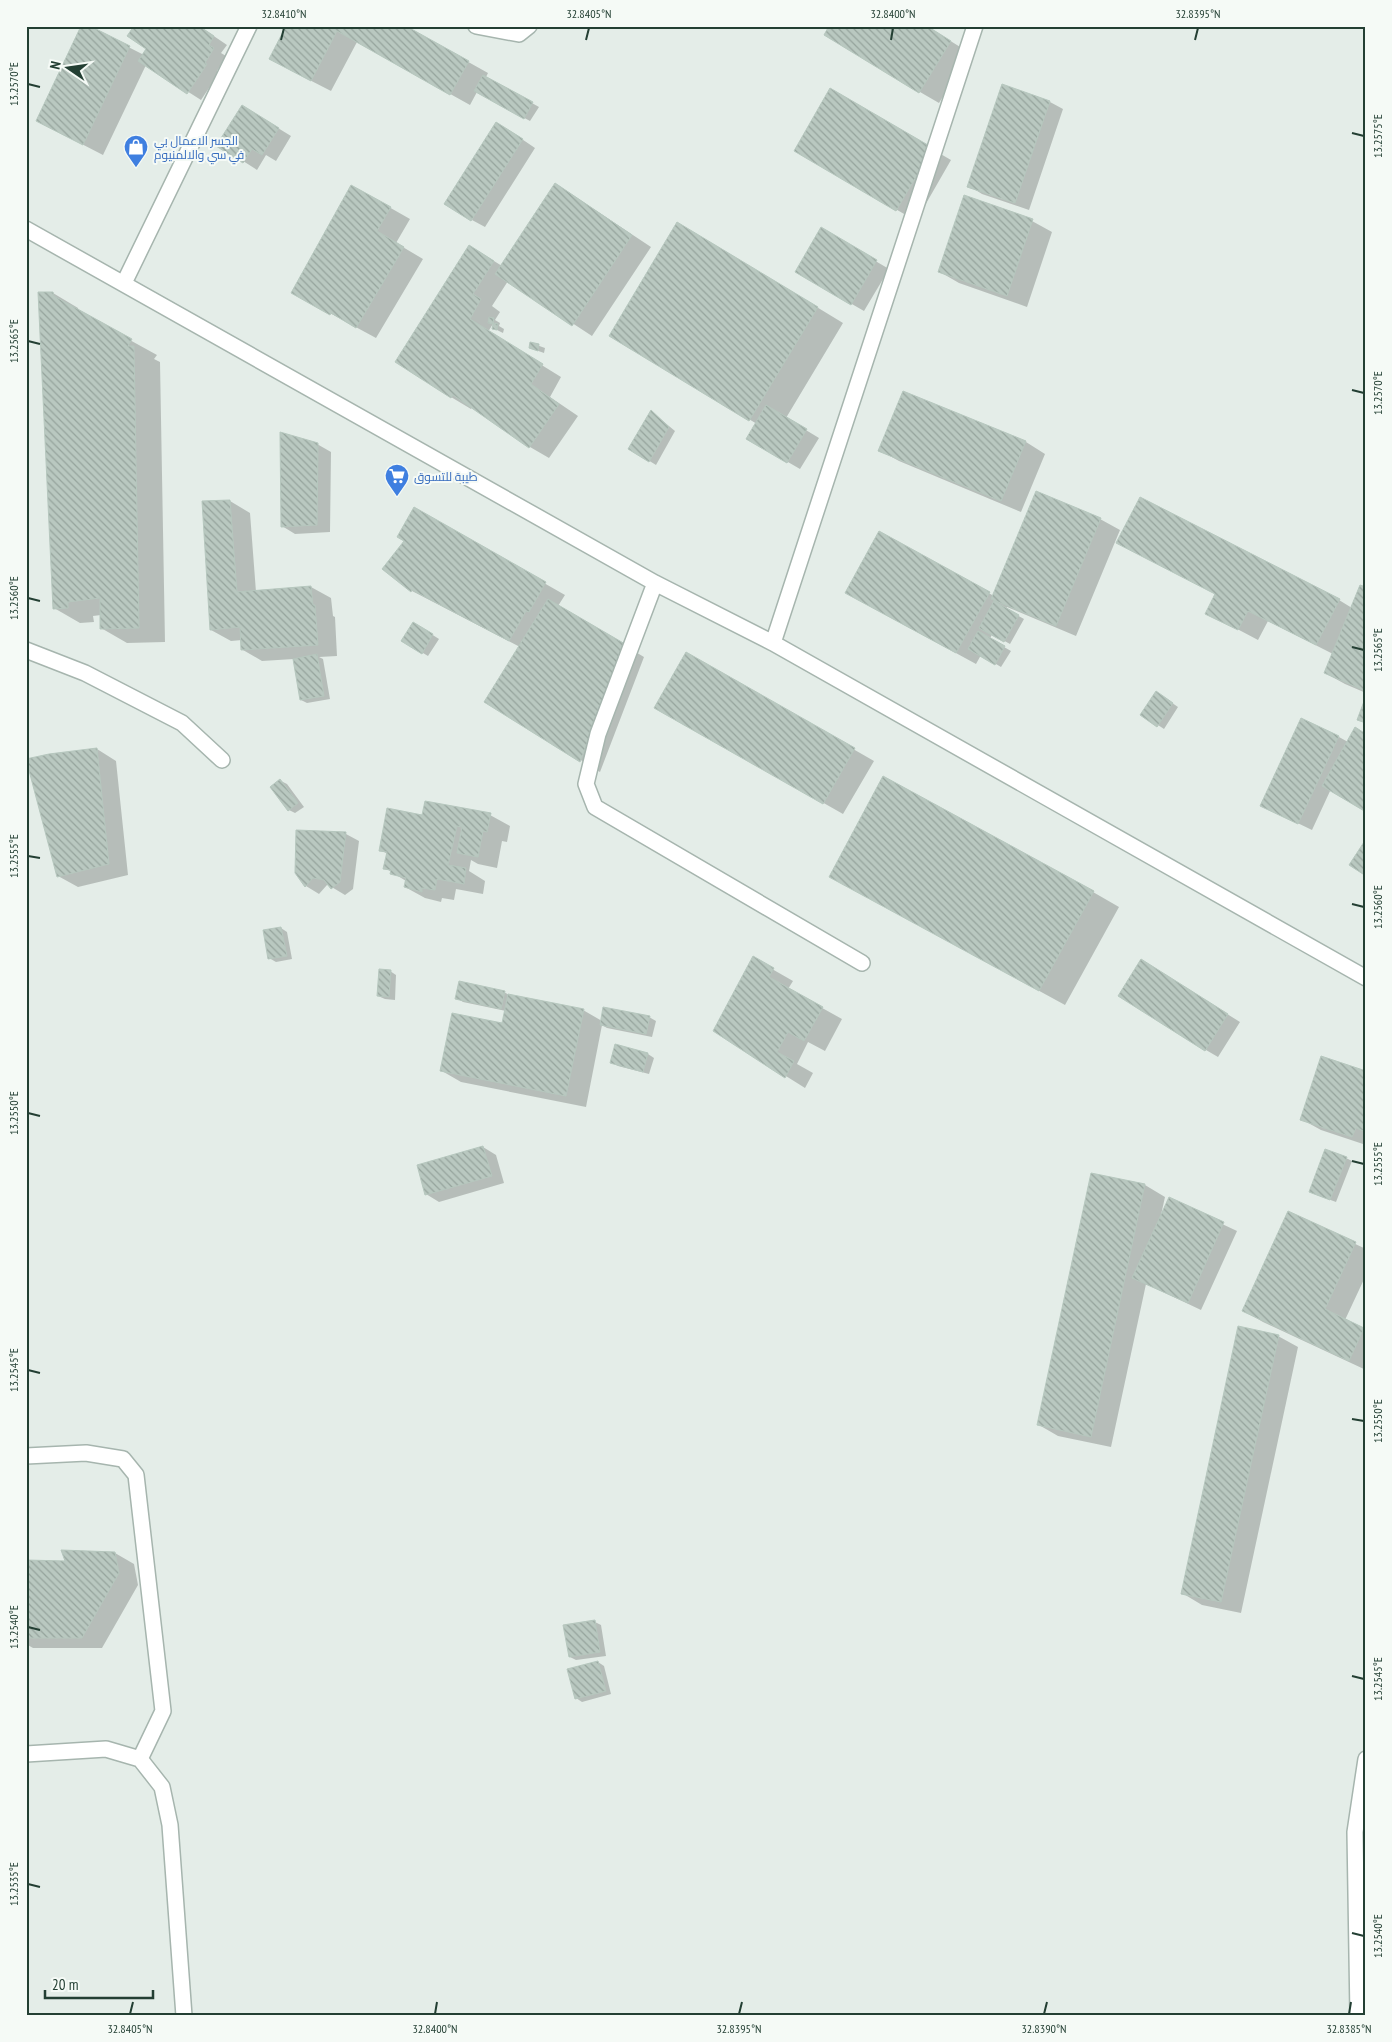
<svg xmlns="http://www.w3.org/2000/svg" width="1392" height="2042" font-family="'PT Sans Narrow',Cairo,sans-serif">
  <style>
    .shadow { fill: #0003 }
    .building { fill: url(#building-back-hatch); stroke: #b6c7be }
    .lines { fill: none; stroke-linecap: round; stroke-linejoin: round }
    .minor-casing { stroke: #a6b5ae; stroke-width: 18 }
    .minor { stroke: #fff; stroke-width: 15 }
    .ticks { fill: none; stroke: #233f33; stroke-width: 2 }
    .labels { text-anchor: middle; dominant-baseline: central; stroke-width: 4; stroke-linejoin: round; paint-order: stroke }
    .shop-label { font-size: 12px; fill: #366cbe; stroke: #f5faf6; text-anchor: start }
    .neatline { fill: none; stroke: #233f33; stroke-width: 2 }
    .ticks-label { font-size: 12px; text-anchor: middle; fill: #233f33 }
  </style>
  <defs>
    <pattern id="building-back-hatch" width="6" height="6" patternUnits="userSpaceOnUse" patternTransform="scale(1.25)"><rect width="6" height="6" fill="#b9c8c0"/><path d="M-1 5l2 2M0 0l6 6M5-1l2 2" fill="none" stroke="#96a49d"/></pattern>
  </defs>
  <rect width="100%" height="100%" fill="#e4ede8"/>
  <path class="shadow" d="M 87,26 L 144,55 L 148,48 L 199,26 L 227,45 L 221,53 L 226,56 L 217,71 L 219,73 L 201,100 L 146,65 L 103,155 L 37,121 Z
    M 288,26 L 404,26 L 488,73 L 486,77 L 539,107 L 530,121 L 477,92 L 470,105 L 357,42 L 331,91 L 290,70 Z
    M 926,26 L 970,53 L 939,103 L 920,92 Z
    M 830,90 L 951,160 L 916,221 L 795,150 Z
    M 1050,102 L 1063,109 L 1029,210 L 982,194 L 969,186 Z
    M 255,114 L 291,136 L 276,161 L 266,155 L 257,170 L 218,145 Z
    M 510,131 L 535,148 L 485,227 L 472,220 Z
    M 556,184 L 651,247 L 592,336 L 508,281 L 492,306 L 500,312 L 495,320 L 500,323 L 499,326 L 504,329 L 503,333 L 493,328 L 494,322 L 488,332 L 561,377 L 550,397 L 578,416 L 549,458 L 530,447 L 472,407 L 471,409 L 451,397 L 470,246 L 502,266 Z
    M 352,186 L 410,219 L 396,243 L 423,259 L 376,338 L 293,293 Z
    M 965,197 L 1032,221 L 1052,232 L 1027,307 L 959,283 L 940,272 Z
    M 821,229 L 889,269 L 864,311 L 796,272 Z
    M 703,238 L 843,323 L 786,418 L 819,438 L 800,469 L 748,439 L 757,424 L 611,336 Z
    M 53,293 L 78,308 L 79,312 L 157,355 L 154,359 L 160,362 L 165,642 L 127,643 L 101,628 L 101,615 L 93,616 L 94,622 L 80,623 L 54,608 Z
    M 531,343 L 545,348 L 544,353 L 530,348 Z
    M 903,393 L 1026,442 L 1045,454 L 1021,512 L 899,461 L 879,450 Z
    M 652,412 L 675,431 L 656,465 L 630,449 Z
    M 317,444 L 331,452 L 330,532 L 295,534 L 282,526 Z
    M 230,501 L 250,513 L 256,592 L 311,587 L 331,598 L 333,616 L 335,617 L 337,656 L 319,657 L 323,659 L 330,699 L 307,703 L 301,700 L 294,659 L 262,661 L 243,650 L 242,640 L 231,641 L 211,630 Z
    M 414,509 L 565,595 L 558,606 L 644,657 L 600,772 L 486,701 L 520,647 L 412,591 L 406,541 Z
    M 1100,519 L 1120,530 L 1076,636 L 1007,607 L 1006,609 L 1024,619 L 1010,644 L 992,634 L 990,639 L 1011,651 L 1001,667 L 981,655 L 976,664 L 866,604 L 879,533 L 994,596 Z
    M 1366,589 L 1366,693 L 1345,684 L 1325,673 L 1333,654 L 1268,621 L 1258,640 L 1207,613 L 1339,600 L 1352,608 Z
    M 414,623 L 439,639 L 428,656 L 403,641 Z
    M 686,653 L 874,761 L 843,814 L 656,708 Z
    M 1162,696 L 1178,707 L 1164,729 L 1158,725 Z
    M 1339,737 L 1348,742 L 1331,789 L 1312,830 L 1262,806 Z
    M 97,749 L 116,761 L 128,875 L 78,887 L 58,876 Z
    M 281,781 L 287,784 L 304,807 L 295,813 L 289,810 Z
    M 490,815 L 510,826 L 507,842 L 502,841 L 497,868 L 478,864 L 471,860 L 469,871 L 485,881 L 483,894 L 456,889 L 454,900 L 442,898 L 441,902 L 425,898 L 405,887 L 406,881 L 385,868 L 388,854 L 380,850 L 423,816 Z
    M 297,831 L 346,834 L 359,841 L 353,889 L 345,895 L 330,886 L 327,885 L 319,894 L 306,886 L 296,873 Z
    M 856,891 L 1093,892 L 1119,907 L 1065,1005 Z
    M 281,928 L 287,932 L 292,959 L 276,962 L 269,958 Z
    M 753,958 L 793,981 L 788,989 L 842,1019 L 825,1051 L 808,1042 L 797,1064 L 813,1073 L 805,1088 L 714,1031 Z
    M 1155,969 L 1240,1022 L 1218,1057 L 1206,1050 Z
    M 390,971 L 396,975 L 395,1000 L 385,999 L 378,996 Z
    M 504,992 L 511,996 L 583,1010 L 602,1021 L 649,1017 L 656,1021 L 652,1037 L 607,1028 L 602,1025 L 586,1107 L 461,1082 L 442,1071 L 503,1025 L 506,1011 L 463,1002 L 457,998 Z
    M 648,1054 L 654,1058 L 649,1074 L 618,1066 L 611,1062 Z
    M 1366,1072 L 1366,1145 L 1321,1130 L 1301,1119 Z
    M 483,1147 L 496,1155 L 504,1183 L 439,1202 L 426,1194 Z
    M 1346,1158 L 1352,1161 L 1336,1202 L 1317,1195 Z
    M 1092,1174 L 1145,1185 L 1165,1197 L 1161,1215 L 1169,1199 L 1237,1231 L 1201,1310 L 1146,1284 L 1111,1447 L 1058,1436 L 1039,1425 Z
    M 1289,1213 L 1366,1249 L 1366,1275 L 1345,1320 L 1366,1330 L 1366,1370 L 1263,1322 L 1244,1311 Z
    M 1278,1336 L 1298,1347 L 1241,1613 L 1202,1605 L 1182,1593 Z
    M 115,1553 L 134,1564 L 138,1585 L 102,1648 L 33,1648 L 26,1644 L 26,1561 L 67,1562 Z
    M 595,1622 L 601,1625 L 606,1656 L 576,1660 L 570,1657 Z
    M 598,1662 L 604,1666 L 611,1694 L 582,1702 L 576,1698 Z"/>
  <path class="building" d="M 81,26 L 90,26 L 130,46 L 83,145 L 36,121 Z
    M 134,26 L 199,26 L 214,36 L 209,45 L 214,48 L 205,63 L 207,64 L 187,94 L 138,61 L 146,49 L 127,36 Z
    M 286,26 L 406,26 L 469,61 L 450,95 L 337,31 L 311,81 L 269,59 Z
    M 829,26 L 927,26 L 951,41 L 919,93 L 824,35 Z
    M 483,75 L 533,102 L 524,119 L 474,91 Z
    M 1002,84 L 1050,101 L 1015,203 L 967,187 Z
    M 830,88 L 933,148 L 896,211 L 794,151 Z
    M 242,105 L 279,128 L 262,155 L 252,149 L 243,163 L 216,146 Z
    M 496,122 L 523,139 L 471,221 L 444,204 Z
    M 555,183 L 632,235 L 572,326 L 495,274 Z
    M 351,185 L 391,207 L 377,231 L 404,247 L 356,328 L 331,313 L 330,315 L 291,293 Z
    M 964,195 L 1033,219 L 1007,296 L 938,272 Z
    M 677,222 L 818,307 L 749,421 L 609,336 Z
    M 821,227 L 877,260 L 851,305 L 795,272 Z
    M 469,245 L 494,261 L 473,294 L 481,299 L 470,319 L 543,364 L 531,384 L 559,404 L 529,448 L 453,395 L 451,398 L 395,362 Z
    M 38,292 L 53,292 L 54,296 L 132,339 L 128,346 L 134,346 L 139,628 L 100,629 L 100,598 L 68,602 L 68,608 L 53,609 Z
    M 489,317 L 494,318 L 493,323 L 498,324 L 497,330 L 492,329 L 493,324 L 488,323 Z
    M 530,342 L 539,344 L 538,351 L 529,348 Z
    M 903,391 L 1026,441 L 1001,501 L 878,451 Z
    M 766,405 L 807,429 L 787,463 L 746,439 Z
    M 651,410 L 669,427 L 649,462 L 628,449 Z
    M 280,432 L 318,443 L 317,525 L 281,527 Z
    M 1036,491 L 1101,518 L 1056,626 L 991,599 Z
    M 1140,497 L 1340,599 L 1316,645 L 1248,611 L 1238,630 L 1205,614 L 1215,594 L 1116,543 Z
    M 230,500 L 237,592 L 311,586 L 313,605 L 315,605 L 318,645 L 241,650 L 240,627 L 210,630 L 202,501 Z
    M 414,507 L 546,582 L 529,612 L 526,611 L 509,641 L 412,590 L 411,592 L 382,569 L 404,541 L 397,537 Z
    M 879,531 L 990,592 L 956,653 L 845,593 Z
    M 1360,585 L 1366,587 L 1366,683 L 1363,690 L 1324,673 Z
    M 548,599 L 625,644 L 580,762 L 484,702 Z
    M 994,601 L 1019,615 L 1004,642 L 979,628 Z
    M 413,622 L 433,634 L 422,654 L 401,641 Z
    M 978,631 L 1005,646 L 995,665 L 968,649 Z
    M 686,652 L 855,748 L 823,804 L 654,708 Z
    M 317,654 L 324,696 L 300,700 L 293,659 Z
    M 1156,691 L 1173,703 L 1157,727 L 1140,715 Z
    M 1366,696 L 1366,723 L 1357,720 Z
    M 1301,718 L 1339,736 L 1298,824 L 1260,806 Z
    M 1355,727 L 1366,734 L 1366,812 L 1322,786 Z
    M 97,748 L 109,864 L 57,877 L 26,759 L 49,754 Z
    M 883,776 L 1094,891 L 1039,991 L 829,877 Z
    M 280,779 L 298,803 L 288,811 L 270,787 Z
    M 425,801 L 491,813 L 487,832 L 483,831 L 478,857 L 457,853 L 462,827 L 457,826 L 448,865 L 466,868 L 464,884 L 437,879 L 435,890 L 422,888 L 422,892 L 404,887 L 406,878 L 390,874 L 391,870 L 383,869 L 387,852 L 379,851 L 387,808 L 422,815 Z
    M 296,830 L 346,832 L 340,882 L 331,889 L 324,880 L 313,878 L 305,887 L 295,873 Z
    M 1366,839 L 1366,876 L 1349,865 Z
    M 281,927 L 287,956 L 268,959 L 263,930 Z
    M 753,956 L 774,968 L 769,977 L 823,1007 L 804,1041 L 788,1032 L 777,1052 L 794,1061 L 785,1078 L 713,1031 Z
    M 1141,959 L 1228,1014 L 1205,1051 L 1118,996 Z
    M 379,969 L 391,970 L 389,997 L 377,996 Z
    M 459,981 L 505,991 L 501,1009 L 455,999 Z
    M 508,994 L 584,1009 L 566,1096 L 440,1071 L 452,1013 L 502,1023 Z
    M 603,1007 L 650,1016 L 646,1034 L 600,1025 Z
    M 615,1044 L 648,1053 L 643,1072 L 610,1063 Z
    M 1321,1056 L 1366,1071 L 1366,1132 L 1356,1128 L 1352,1137 L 1300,1120 Z
    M 483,1146 L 492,1176 L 425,1195 L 417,1165 Z
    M 1325,1149 L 1347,1157 L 1330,1200 L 1309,1192 Z
    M 1091,1173 L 1145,1184 L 1091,1437 L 1037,1425 Z
    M 1169,1197 L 1224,1222 L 1188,1303 L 1132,1278 Z
    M 1288,1211 L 1356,1242 L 1325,1309 L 1364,1328 L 1349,1361 L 1242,1311 Z
    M 1238,1326 L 1279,1335 L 1221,1602 L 1181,1594 Z
    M 61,1550 L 115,1552 L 119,1573 L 82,1638 L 26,1638 L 26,1560 L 65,1561 Z
    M 595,1620 L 600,1652 L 569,1657 L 563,1625 Z
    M 598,1661 L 606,1691 L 575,1699 L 567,1669 Z"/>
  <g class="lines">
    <defs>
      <path id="minor" d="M 476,26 L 519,34 L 529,26
        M 26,229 L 655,583 L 773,643 L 1366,978
        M 124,283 L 249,26
        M 655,583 L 598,734 L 586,784 L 595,807 L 862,963
        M 773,643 L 975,26
        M 26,650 L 85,673 L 182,723 L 222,760
        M 26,1456 L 86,1453 L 123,1459 L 136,1475 L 163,1711 L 140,1759
        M 26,1754 L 106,1749 L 140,1759 L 162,1787 L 170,1825 L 184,2016
        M 1358,2016 L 1355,1832 L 1366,1759"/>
    </defs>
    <use href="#minor" class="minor-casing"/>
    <use href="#minor" class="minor"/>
  </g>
  <path class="ticks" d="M 281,40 L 284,28M 586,40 L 589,28M 891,40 L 893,28M 1195,40 L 1198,28M 28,84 L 40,87M 1352,133 L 1364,136M 28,341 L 40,344M 1352,390 L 1364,393M 28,598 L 40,601M 1352,647 L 1364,650M 28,856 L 40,858M 1352,904 L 1364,907M 28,1113 L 40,1116M 1352,1161 L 1364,1164M 28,1370 L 40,1373M 1352,1419 L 1364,1421M 28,1627 L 40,1630M 1352,1676 L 1364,1679M 28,1884 L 40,1887M 1352,1933 L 1364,1936M 130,2014 L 133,2002M 435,2014 L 437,2002M 739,2014 L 742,2002M 1044,2014 L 1047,2002M 1349,2014 L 1351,2002"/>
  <defs>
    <symbol id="shop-pin" viewBox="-11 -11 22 30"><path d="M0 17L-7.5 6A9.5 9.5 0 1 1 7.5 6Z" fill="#3f7fe0" stroke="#f5faf6"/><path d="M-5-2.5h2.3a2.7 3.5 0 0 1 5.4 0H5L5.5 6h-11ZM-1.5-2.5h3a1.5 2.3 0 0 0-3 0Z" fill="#fff"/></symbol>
    <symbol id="supermarket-pin" viewBox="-11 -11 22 30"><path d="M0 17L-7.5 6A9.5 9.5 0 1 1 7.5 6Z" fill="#3f7fe0" stroke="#f5faf6"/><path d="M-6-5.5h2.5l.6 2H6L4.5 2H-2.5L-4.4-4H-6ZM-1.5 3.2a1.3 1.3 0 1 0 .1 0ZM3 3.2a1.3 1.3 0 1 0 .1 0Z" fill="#fff"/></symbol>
  </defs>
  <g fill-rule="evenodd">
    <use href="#shop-pin" x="122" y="133" width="28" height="38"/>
    <use href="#supermarket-pin" x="383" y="462" width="28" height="38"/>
  </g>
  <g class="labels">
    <g class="shop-label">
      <text x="154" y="140">الجسر الاعمال بي<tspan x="154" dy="14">في سي والالمنيوم</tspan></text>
      <text x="414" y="476">طيبة للتسوق</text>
    </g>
  </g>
  <rect width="1392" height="2042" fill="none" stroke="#f5faf6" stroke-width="55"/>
  <g transform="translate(68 68) rotate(283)" stroke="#f5faf6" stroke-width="4" paint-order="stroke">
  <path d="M0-4L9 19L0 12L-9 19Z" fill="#233f33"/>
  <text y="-8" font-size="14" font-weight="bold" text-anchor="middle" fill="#233f33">N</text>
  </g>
  <path d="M45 1990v8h108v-8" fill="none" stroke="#233f33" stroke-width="2.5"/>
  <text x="52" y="1990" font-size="15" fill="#233f33" stroke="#f5faf6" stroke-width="4" paint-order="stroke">20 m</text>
  <rect x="28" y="28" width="1336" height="1986" class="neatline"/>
  <g class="ticks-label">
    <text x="284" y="18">32.8410°N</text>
    <text x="589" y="18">32.8405°N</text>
    <text x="893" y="18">32.8400°N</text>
    <text x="1198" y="18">32.8395°N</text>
    <text transform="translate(14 84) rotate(-90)" y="4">13.2570°E</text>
    <text transform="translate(1378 136) rotate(-90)" y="4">13.2575°E</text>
    <text transform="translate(14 341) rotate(-90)" y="4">13.2565°E</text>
    <text transform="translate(1378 393) rotate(-90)" y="4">13.2570°E</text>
    <text transform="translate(14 598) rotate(-90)" y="4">13.2560°E</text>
    <text transform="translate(1378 650) rotate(-90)" y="4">13.2565°E</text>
    <text transform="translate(14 856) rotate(-90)" y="4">13.2555°E</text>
    <text transform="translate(1378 907) rotate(-90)" y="4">13.2560°E</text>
    <text transform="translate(14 1113) rotate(-90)" y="4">13.2550°E</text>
    <text transform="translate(1378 1164) rotate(-90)" y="4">13.2555°E</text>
    <text transform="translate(14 1370) rotate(-90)" y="4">13.2545°E</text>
    <text transform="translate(1378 1421) rotate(-90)" y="4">13.2550°E</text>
    <text transform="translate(14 1627) rotate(-90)" y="4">13.2540°E</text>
    <text transform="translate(1378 1679) rotate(-90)" y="4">13.2545°E</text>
    <text transform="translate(14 1884) rotate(-90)" y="4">13.2535°E</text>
    <text transform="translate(1378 1936) rotate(-90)" y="4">13.2540°E</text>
    <text x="130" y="2033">32.8405°N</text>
    <text x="435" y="2033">32.8400°N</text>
    <text x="739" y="2033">32.8395°N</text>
    <text x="1044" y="2033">32.8390°N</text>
    <text x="1349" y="2033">32.8385°N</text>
  </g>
</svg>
